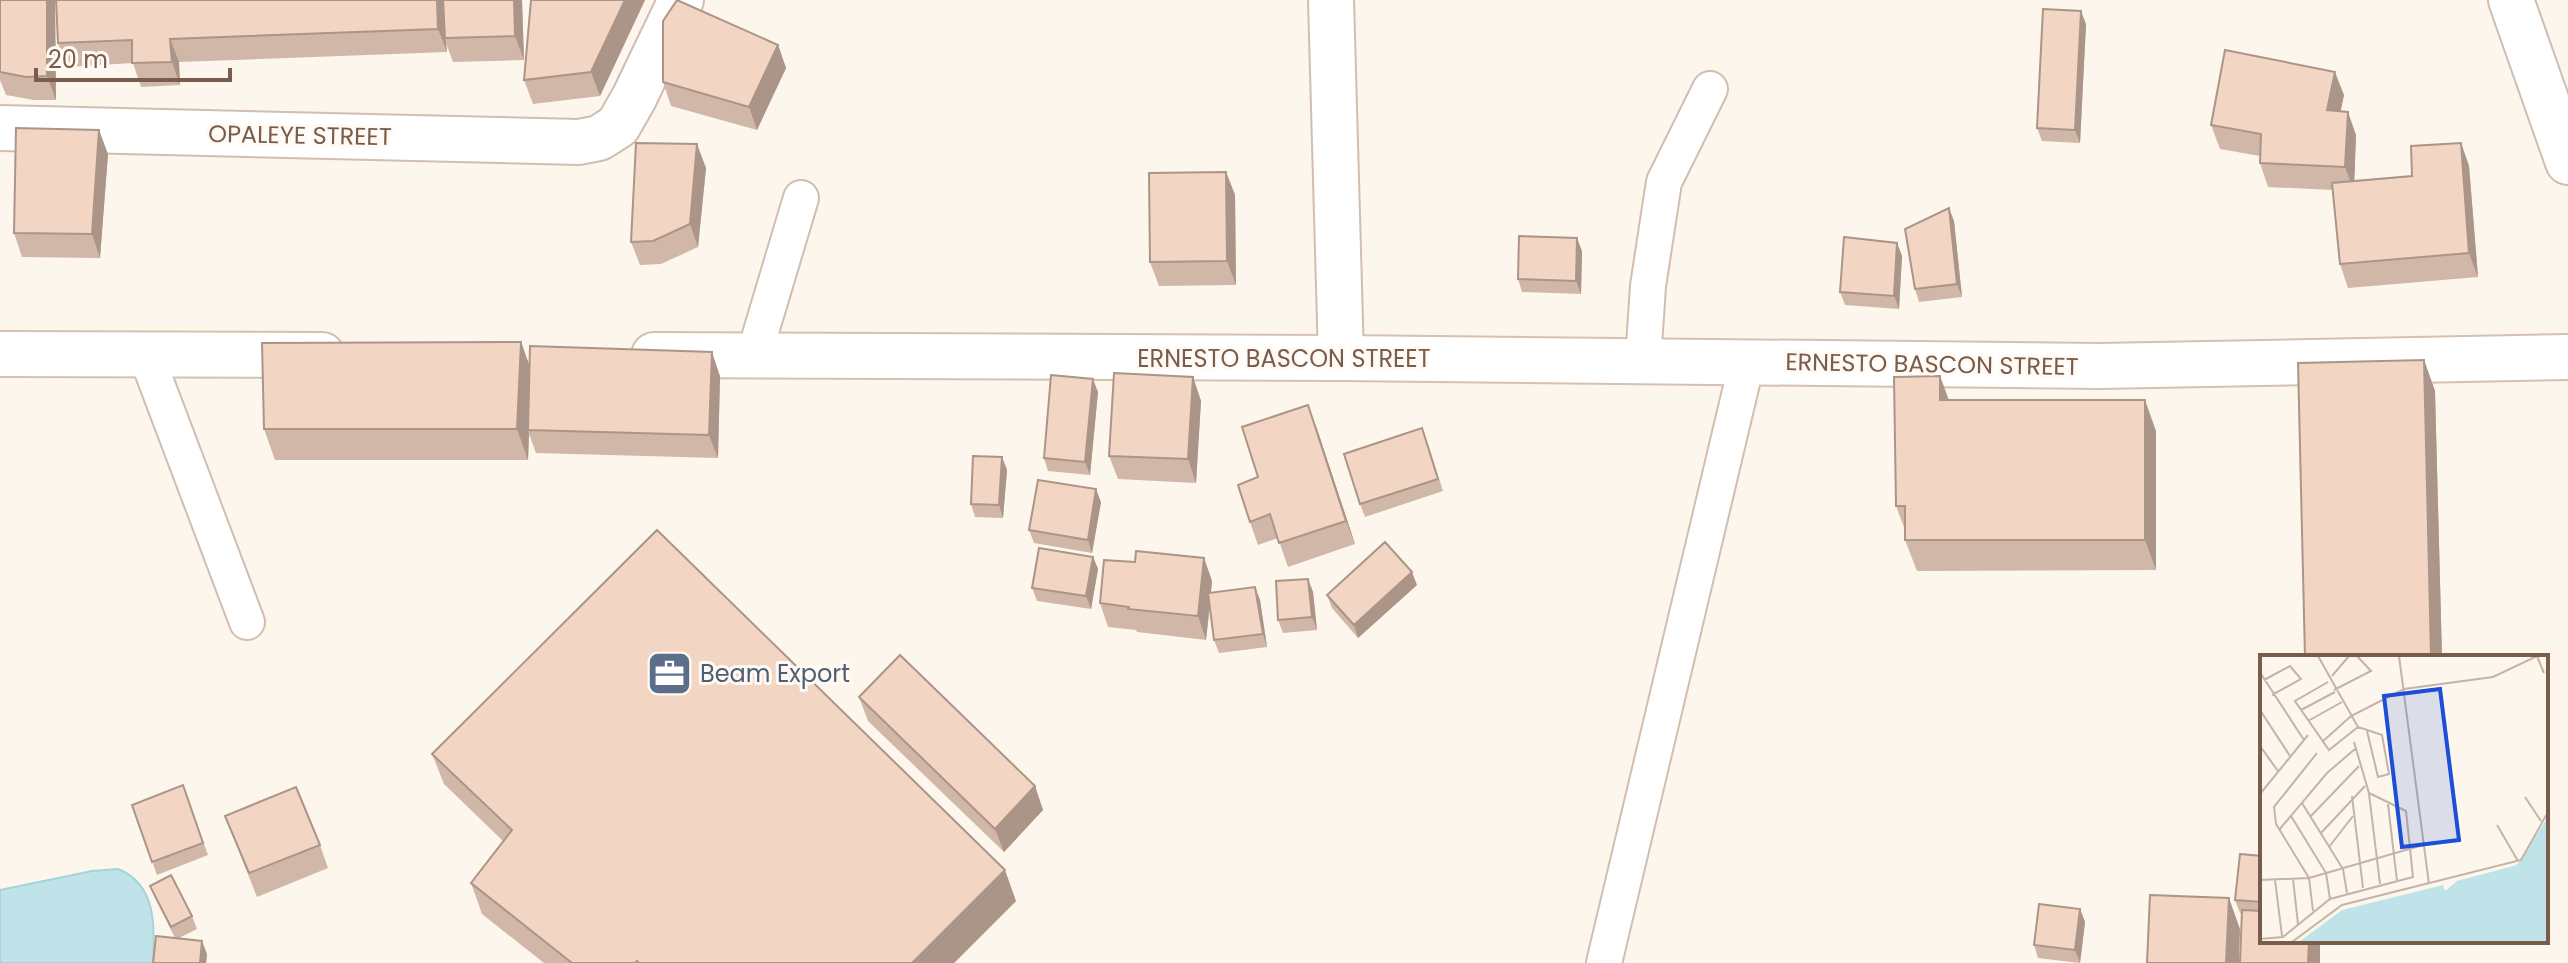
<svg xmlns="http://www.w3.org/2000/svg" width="2568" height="963" font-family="Poppins,sans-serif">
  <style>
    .water { fill: #bfe3e8; stroke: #a5d3da; stroke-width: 2 }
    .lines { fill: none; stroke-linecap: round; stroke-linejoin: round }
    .lane-casing { stroke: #d1beb0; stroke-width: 38 }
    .street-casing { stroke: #d1beb0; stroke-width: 48 }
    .secondary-casing { stroke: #d6c0b0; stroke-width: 48 }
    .lane { stroke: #fff; stroke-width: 34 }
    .street { stroke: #fff; stroke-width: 44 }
    .secondary { stroke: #fff; stroke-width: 44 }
    .wall { fill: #d1b7a8 }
    .shaded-wall { fill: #aa9588 }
    .building { fill: #f3d5c3; stroke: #aa9588; stroke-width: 2 }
    .labels { text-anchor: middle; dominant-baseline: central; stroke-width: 6; stroke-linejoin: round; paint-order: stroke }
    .street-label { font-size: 24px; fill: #7a5c4d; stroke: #fffaf3 }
    .service-label { font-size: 24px; fill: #4e5e75; stroke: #fffaf3; text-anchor: start }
    .inset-road { fill: none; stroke: #c5b3a7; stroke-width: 2 }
    .view { fill: #1d4ed8; fill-opacity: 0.15; stroke: #1d4ed8; stroke-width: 4 }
    .inset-edge { fill: none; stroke: #7a5c4d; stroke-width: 4 }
  </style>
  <rect width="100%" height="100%" fill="#fdf6ec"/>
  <path class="water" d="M 118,869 C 157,884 155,929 153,963 L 0,963 L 0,890 L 92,871 Z"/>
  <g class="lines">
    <defs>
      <path id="lane" d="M 146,355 L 247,622
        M 754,355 L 801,198
        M 1643,361 L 1648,286 L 1664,182 L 1710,89
        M 1604,963 L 1747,362"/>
      <path id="street" d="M 1331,0 L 1341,358
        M 2511,0 L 2568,162
        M 0,128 L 579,142 L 599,138 L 618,126 L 634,98 L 681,0"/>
      <path id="secondary" d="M 0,354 L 322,355
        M 654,355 L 1341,358 L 2100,366 L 2568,357"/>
    </defs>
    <use href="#lane" class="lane-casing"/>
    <use href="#street" class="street-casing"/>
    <use href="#secondary" class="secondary-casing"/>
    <use href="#lane" class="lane"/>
    <use href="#street" class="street"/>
    <use href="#secondary" class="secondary"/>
  </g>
  <path class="wall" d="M 0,0 L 55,0 L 56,100 L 34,100 L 6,95 L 0,80 Z
    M 56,0 L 522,0 L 524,60 L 453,62 L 446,43 L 447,52 L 179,62 L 180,85 L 141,87 L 133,63 L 66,67 L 58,43 Z
    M 531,0 L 645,0 L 600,96 L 533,104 L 524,80 Z
    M 2086,24 L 2080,143 L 2042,141 L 2037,128 Z
    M 778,45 L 786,68 L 757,130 L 671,106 L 663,82 Z
    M 2344,95 L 2340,111 L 2356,135 L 2354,181 L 2412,176 L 2461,143 L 2469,166 L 2478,277 L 2348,288 L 2340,264 L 2333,190 L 2268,187 L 2260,163 L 2260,156 L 2220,149 L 2211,125 Z
    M 108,154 L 100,258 L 22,257 L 14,233 Z
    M 706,168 L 698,247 L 661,264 L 640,265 L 631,242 Z
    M 1226,172 L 1235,195 L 1236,285 L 1159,286 L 1150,262 Z
    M 1954,221 L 1962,297 L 1919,302 L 1915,289 Z
    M 1897,243 L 1902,256 L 1899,309 L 1845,305 L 1840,292 Z
    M 1582,251 L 1581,294 L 1522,292 L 1518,279 Z
    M 521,342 L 530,367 L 720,376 L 718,458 L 536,453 L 529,434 L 528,460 L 275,460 L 264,429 Z
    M 2424,360 L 2435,391 L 2442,657 L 2305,657 Z
    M 1940,376 L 1949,400 L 2156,431 L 2156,570 L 1917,571 L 1905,540 L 1905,530 L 1896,506 Z
    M 1193,377 L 1201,401 L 1196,483 L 1118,479 L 1109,456 Z
    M 1098,392 L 1090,475 L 1048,471 L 1044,458 Z
    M 1317,429 L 1355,544 L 1288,567 L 1278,538 L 1258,545 L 1250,522 L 1258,477 Z
    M 1427,441 L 1443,491 L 1365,517 L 1360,504 Z
    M 1002,457 L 1007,470 L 1003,518 L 975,517 L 971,504 Z
    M 1101,502 L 1092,553 L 1034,543 L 1029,530 Z
    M 1093,557 L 1098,569 L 1091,609 L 1037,601 L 1032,588 Z
    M 1204,558 L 1212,581 L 1211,593 L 1255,587 L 1260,600 L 1267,647 L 1219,653 L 1214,640 L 1210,607 L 1206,640 L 1137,632 L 1136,630 L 1108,627 L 1100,603 L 1135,562 Z
    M 1308,579 L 1313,592 L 1317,630 L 1283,633 L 1278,620 Z
    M 1417,585 L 1358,638 L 1332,608 L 1327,595 Z
    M 859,697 L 1035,786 L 1043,810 L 1004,852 L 868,721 Z
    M 432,754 L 1016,901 L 954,963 L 544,963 L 482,914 L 471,883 L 503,841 L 444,784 Z
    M 183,785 L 208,855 L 157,875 L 132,805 Z
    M 225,816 L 320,845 L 328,868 L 257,897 Z
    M 2240,854 L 2262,856 L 2262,941 L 2320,941 L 2320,963 L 2240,963 L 2242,913 L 2240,913 L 2235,900 Z
    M 150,886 L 192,916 L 197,929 L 179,938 L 207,954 L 206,963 L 153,963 L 175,938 L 155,898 Z
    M 2080,909 L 2085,922 L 2080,963 L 2038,958 L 2034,945 Z"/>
  <path class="shaded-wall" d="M 47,0 L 55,0 L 56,100 L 47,76 Z
    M 437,0 L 445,0 L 445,38 L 446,43 L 447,52 L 438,29 Z
    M 514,0 L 522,0 L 524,60 L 515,36 Z
    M 625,0 L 645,0 L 600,96 L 591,72 Z
    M 2081,11 L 2086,24 L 2080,143 L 2075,130 Z
    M 170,39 L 179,62 L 180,85 L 172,62 Z
    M 778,45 L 786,68 L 757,130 L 749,107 Z
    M 2335,72 L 2344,95 L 2336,134 L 2327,110 Z
    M 2348,112 L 2356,135 L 2354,191 L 2345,167 Z
    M 99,130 L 108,154 L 100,258 L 92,234 Z
    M 2461,143 L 2469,166 L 2478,277 L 2469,253 Z
    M 697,144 L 706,168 L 698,247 L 690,224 Z
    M 1226,172 L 1235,195 L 1236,285 L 1227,261 Z
    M 1949,208 L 1954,221 L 1962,297 L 1957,284 Z
    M 1577,238 L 1582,251 L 1581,294 L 1576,281 Z
    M 1897,243 L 1902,256 L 1899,309 L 1894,296 Z
    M 521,342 L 532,373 L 528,430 L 529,434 L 528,460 L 517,429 Z
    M 712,352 L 720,376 L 718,458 L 709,435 Z
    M 2424,360 L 2435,391 L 2442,657 L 2432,657 L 2431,655 Z
    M 1940,376 L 1951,407 L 1940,400 Z
    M 1193,377 L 1201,401 L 1196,483 L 1188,459 Z
    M 1093,379 L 1098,392 L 1090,475 L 1085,462 Z
    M 2145,400 L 2156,431 L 2156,570 L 2145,540 Z
    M 1308,405 L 1317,429 L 1355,544 L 1346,521 Z
    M 1002,457 L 1007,470 L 1003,518 L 999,505 Z
    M 1096,489 L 1101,502 L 1092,553 L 1088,540 Z
    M 1093,557 L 1098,569 L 1091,609 L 1086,596 Z
    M 1204,558 L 1212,581 L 1206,640 L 1198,616 Z
    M 1412,572 L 1417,585 L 1358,638 L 1354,625 Z
    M 1308,579 L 1313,592 L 1317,630 L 1312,617 Z
    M 1255,587 L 1260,600 L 1267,647 L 1263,634 Z
    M 1035,786 L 1043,810 L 1004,852 L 995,829 Z
    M 1005,870 L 1016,901 L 954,963 L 912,963 Z
    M 2229,898 L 2240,929 L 2239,963 L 2226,963 Z
    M 2080,909 L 2085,922 L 2080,963 L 2075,950 Z
    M 202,941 L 207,954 L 206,963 L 200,963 Z
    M 2309,941 L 2320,941 L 2320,963 L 2308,963 Z"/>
  <path class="building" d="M 0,0 L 47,0 L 47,76 L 26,77 L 0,72 Z
    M 56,0 L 437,0 L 438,29 L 170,39 L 172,62 L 132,63 L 132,40 L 58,43 Z
    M 443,0 L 514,0 L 515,36 L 445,38 Z
    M 531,0 L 625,0 L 591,72 L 524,80 Z
    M 677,0 L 778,45 L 749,107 L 663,82 L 663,21 Z
    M 2043,9 L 2081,11 L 2075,130 L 2037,128 Z
    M 2225,50 L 2335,72 L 2327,110 L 2348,112 L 2345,167 L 2260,163 L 2261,134 L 2211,125 Z
    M 16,128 L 99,130 L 92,234 L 14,233 Z
    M 636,143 L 697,144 L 690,224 L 653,241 L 631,242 Z
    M 2461,143 L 2469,253 L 2340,264 L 2332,183 L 2412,176 L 2411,146 Z
    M 1226,172 L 1227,261 L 1150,262 L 1149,173 Z
    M 1949,208 L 1957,284 L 1915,289 L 1905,229 Z
    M 1519,236 L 1577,238 L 1576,281 L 1518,279 Z
    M 1844,237 L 1897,243 L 1894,296 L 1840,292 Z
    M 521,342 L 517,429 L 264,429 L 262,343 Z
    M 530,346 L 712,352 L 709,435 L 528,430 Z
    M 2424,360 L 2431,655 L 2305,657 L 2298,363 Z
    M 1114,373 L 1193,377 L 1188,459 L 1109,456 Z
    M 1051,375 L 1093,379 L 1085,462 L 1044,458 Z
    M 1940,376 L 1940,400 L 2145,400 L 2145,540 L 1905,540 L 1905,506 L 1896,506 L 1894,377 Z
    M 1308,405 L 1346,521 L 1279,543 L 1270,514 L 1250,522 L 1238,485 L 1258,477 L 1242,427 Z
    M 1422,428 L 1438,479 L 1360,504 L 1344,454 Z
    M 973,456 L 1002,457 L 999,505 L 971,504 Z
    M 1038,480 L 1096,489 L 1088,540 L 1029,530 Z
    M 657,530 L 1005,870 L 912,963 L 639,963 L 637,961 L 635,963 L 572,963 L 471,883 L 512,830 L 432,754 Z
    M 1385,542 L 1412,572 L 1354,625 L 1327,595 Z
    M 1039,548 L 1093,557 L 1086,596 L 1032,588 Z
    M 1136,551 L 1204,558 L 1198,616 L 1128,609 L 1129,607 L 1100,603 L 1104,560 L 1135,562 Z
    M 1308,579 L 1312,617 L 1278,620 L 1276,581 Z
    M 1255,587 L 1263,634 L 1214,640 L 1208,593 Z
    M 900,655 L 1035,786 L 995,829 L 859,697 Z
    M 183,785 L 203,843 L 152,862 L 132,805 Z
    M 296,787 L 320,845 L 249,873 L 225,816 Z
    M 2240,854 L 2262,856 L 2262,902 L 2235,900 Z
    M 171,875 L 192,916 L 171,927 L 150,886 Z
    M 2150,895 L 2229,898 L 2226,963 L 2147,963 Z
    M 2039,904 L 2080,909 L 2075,950 L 2034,945 Z
    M 2242,910 L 2262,911 L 2262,941 L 2309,941 L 2308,963 L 2240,963 Z
    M 156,936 L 202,941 L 200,963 L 153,963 Z"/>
  <defs>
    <symbol id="office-square" viewBox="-11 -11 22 22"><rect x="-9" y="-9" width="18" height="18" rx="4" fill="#5c6f8a" stroke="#fffaf3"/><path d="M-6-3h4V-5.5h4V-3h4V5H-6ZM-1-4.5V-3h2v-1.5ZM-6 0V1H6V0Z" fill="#fff"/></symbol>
  </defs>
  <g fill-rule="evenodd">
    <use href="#office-square" x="644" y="648" width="51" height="51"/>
  </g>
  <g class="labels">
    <g class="street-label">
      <text transform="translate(300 135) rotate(1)">OPALEYE STREET</text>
      <text x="1284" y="358">ERNESTO BASCON STREET</text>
      <text transform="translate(1932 364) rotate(1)">ERNESTO BASCON STREET</text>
    </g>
    <g class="service-label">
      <text x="700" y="673">Beam Export</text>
    </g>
  </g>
  <g transform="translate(2260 655)">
    <rect width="288" height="288" fill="#fdf6ec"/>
    <path d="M 288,162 L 288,287 L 39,287 L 82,255 L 183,230 L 185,236 L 197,226 L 257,210 Z" fill="#bfe3e8"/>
    <path class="inset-road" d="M 58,1 L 98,72 L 122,80 L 129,119 L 118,122 L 107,76M 139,1 L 169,229M 1,19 L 44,85M 72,21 L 89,1M 4,25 L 30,11 L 41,24 L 12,40M 68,27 L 35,46 L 69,95 L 98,72M 74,35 L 111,16 L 97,1M 0,55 L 30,101M 41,55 L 75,37M 48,66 L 82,47M 62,87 L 91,61 L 144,34 L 233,22 L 277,1 L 284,18M 0,91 L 18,116M 0,139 L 48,80M 109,139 L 120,229M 92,141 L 103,233M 265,142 L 281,166M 42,148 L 83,214 L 87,238M 128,149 L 137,226M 31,161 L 66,218 L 70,244M 50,162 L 99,111M 237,170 L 258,206M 19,175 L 67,118 L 95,94M 61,178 L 105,131M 69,192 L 93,161M 33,224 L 38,269M 0,225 L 49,223 L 163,190M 15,225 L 22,281M 53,256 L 49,223 L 16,169 L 14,152 L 57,98M 0,284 L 23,282 L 70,244 L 153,222 L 146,156 L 109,138 L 94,87M 32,287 L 82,250 L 261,205 L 288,157"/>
    <path class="view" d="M 180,34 L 199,185 L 142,192 L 124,41 Z"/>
    <rect width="288" height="288" class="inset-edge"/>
  </g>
  <path d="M36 68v12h194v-12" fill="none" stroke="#7a5c4d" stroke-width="4"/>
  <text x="48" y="68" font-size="24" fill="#7a5c4d" stroke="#fffaf3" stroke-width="6" paint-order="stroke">20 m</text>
</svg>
